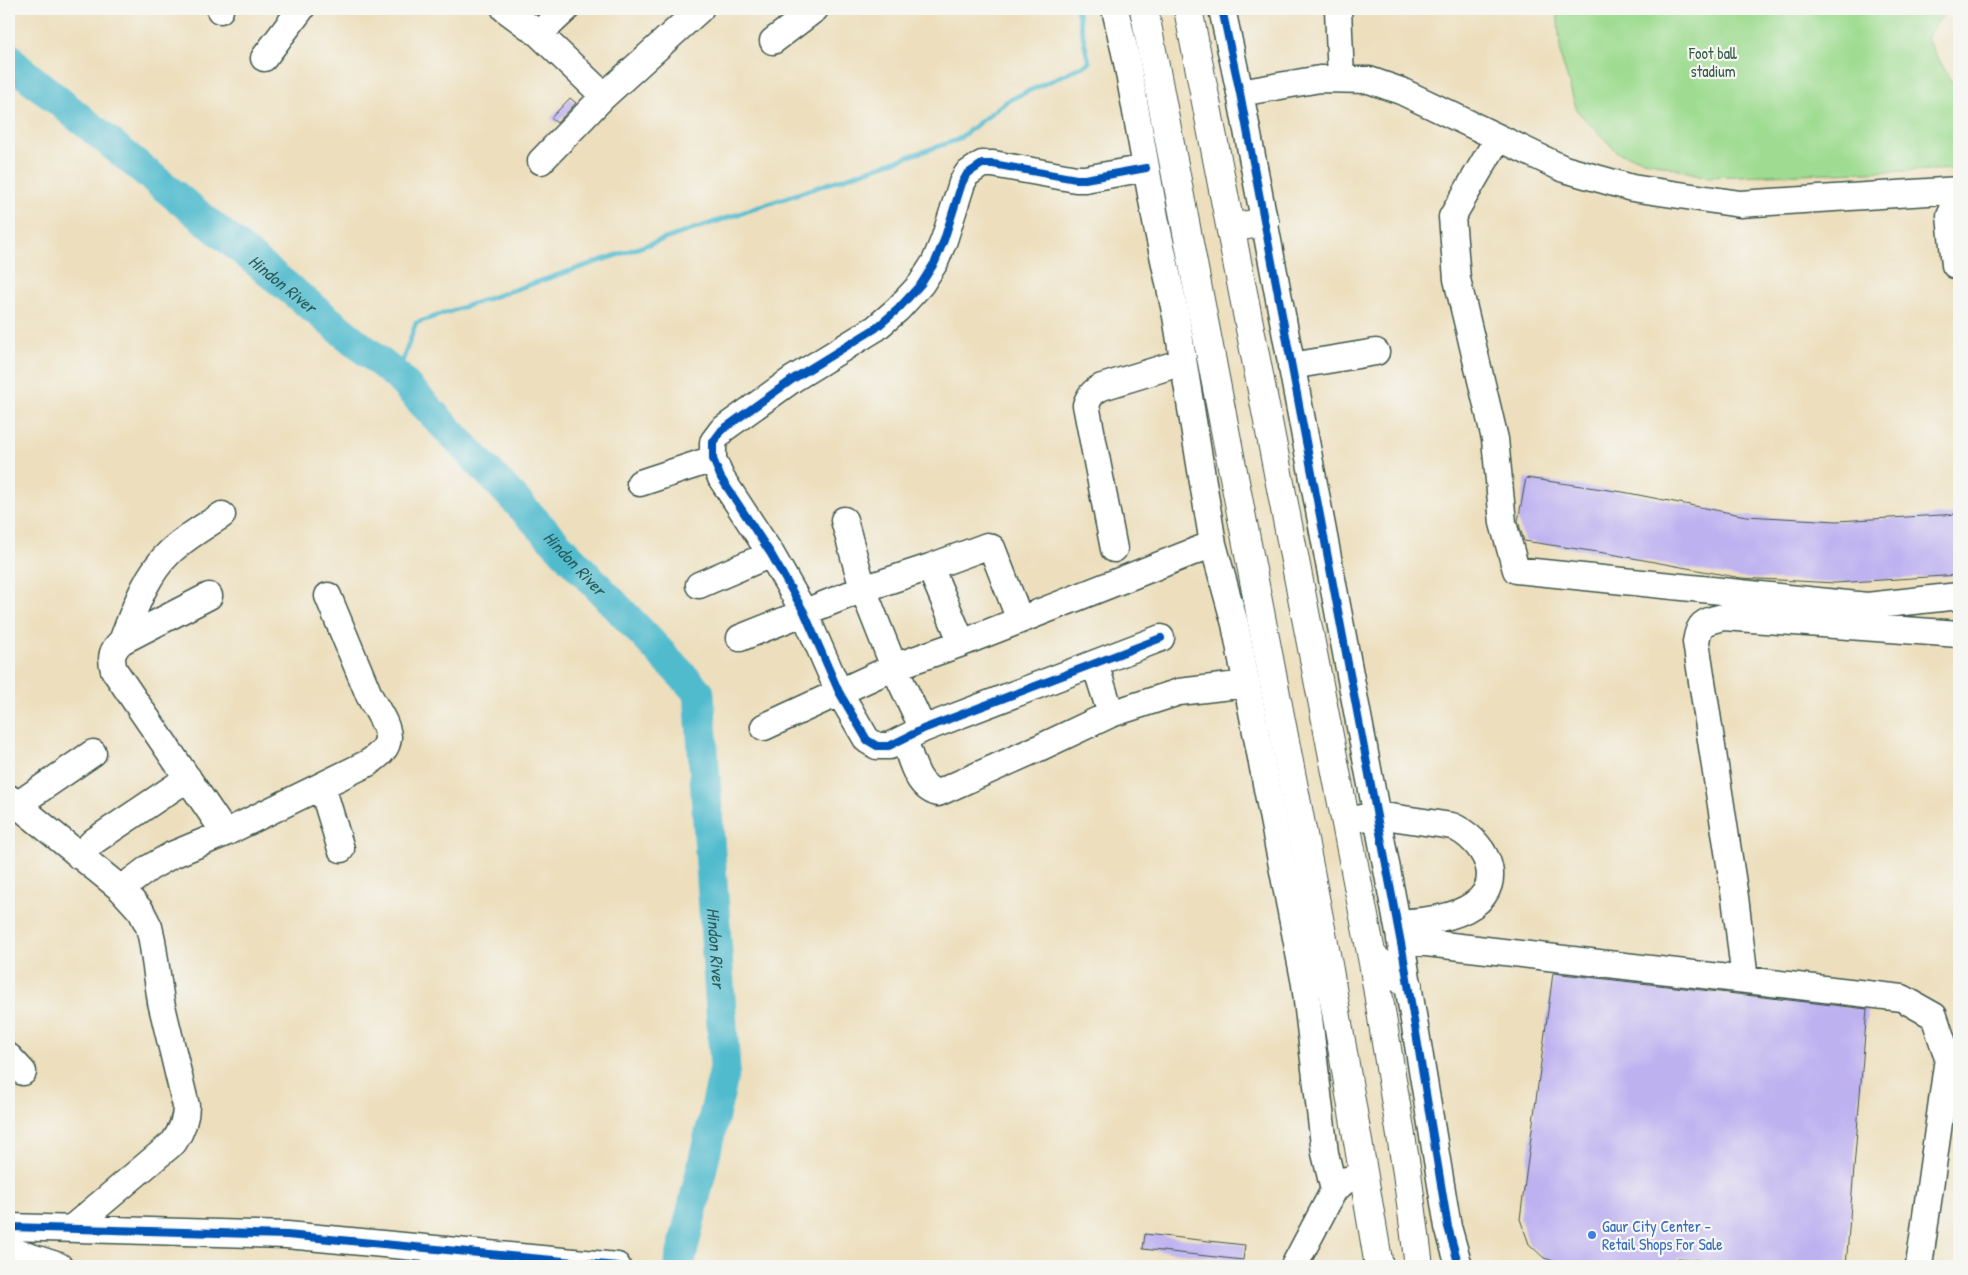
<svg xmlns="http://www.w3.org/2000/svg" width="1968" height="1275" font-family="'Patrick Hand',sans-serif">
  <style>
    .green { fill: #9fdc91; stroke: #5f8c62 }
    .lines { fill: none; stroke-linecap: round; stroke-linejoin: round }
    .stream { stroke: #51bbce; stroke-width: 5 }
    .river { stroke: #51bbce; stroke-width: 31 }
    .building { fill: #bdb1f0 }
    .minor-casing { stroke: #3e5549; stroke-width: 29 }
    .major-casing { stroke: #3e5549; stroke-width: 30 }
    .minor { stroke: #fff; stroke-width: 26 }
    .major { stroke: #fff; stroke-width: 28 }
    .cycleway-casing { stroke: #f6f6f2; stroke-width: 11 }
    .cycleway { stroke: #0057b8; stroke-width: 8 }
    .shop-dot { fill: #3f7fe0; stroke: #f6f6f2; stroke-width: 2 }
    .labels { text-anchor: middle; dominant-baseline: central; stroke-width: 4.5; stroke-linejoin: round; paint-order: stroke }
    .park-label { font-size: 16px; fill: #395d47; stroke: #f6f6f2 }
    .shop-label { font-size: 16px; fill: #366cbe; stroke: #f6f6f2; text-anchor: start }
    .water-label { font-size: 18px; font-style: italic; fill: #2c5c5a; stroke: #f6f6f2 }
  </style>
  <rect width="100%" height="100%" fill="#f6f6f2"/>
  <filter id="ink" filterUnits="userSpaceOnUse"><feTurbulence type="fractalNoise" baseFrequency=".02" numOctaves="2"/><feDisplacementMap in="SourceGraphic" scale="10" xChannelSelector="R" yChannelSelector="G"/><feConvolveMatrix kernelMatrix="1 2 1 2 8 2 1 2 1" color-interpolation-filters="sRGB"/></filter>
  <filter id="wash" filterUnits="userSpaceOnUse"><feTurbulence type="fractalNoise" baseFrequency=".0096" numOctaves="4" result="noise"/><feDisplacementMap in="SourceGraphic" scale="20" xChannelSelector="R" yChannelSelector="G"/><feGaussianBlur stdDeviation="1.12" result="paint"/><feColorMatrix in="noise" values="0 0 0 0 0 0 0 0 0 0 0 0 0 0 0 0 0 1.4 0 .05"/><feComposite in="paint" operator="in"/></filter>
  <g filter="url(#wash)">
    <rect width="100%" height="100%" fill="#eddfbd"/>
    <path class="green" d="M 1557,9 L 1958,9 L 1945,13 L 1926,38 L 1959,94 L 1959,169 L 1706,177 L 1618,153 L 1577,111 L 1561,57 Z"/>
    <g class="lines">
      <path class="stream" d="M 397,376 L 416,323 L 957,140 L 1007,101 L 1089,63 L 1077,9"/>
      <path class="river" id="s1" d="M 9,58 L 18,68 L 397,376 L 699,693 L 725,1069 L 679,1266"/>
    </g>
    <g id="blocks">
      <path class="building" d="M 570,98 L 576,103 L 557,123 L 551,118 Z
        M 1526,478 L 1623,492 L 1746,516 L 1837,521 L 1959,514 L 1959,575 L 1835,583 L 1741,578 L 1611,554 L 1524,541 L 1518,521 Z
        M 1553,973 L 1867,1009 L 1846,1266 L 1708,1266 L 1708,1261 L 1678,1258 L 1677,1266 L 1589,1266 L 1560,1263 L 1544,1258 L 1529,1244 L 1520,1219 Z
        M 1145,1234 L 1245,1245 L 1243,1260 L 1143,1249 Z"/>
    </g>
  </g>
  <g filter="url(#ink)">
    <use href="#blocks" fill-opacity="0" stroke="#3e5549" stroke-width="1"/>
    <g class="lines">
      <defs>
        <path id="minor" d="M 505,9 L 539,34 L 604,96
          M 1115,9 L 1126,57 L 1156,222 L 1176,316 L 1213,544 L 1235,624 L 1305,984 L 1325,1153 L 1334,1190
          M 1222,9 L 1240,93 L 1403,954 L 1448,1227 L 1459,1266
          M 1338,9 L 1341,79
          M 220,10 L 220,9
          M 539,34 L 566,9
          M 773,41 L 815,9
          M 264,58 L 301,9
          M 1240,93 L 1320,79 L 1369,80 L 1401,91 L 1564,169 L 1632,188 L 1740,204 L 1959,190
          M 1498,138 L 1452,217 L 1457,279 L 1495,439 L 1503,523 L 1516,570 L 1867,606 L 1959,596
          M 541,161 L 604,96 L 700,9
          M 1146,168 L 1085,179 L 1076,179 L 993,164 L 982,164 L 967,174 L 962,183 L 944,240 L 935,262 L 921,284 L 898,309 L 876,328 L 793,379 L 722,430 L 713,442 L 713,459 L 721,478 L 771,554 L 804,612 L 839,692 L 867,740 L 877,746 L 889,746 L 923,729 L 1161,638
          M 1955,265 L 1950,216 L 1959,196
          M 1291,366 L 1376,352
          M 640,483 L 713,459
          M 844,520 L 863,589 L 894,667 L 923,729
          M 1114,549 L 1086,405 C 1089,396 1093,391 1102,387 L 1183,362
          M 930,567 L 962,643
          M 699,585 L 771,554
          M 209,596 L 122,641 C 112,650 110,657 114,670 L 225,833
          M 740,638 L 863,589 L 930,567 L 987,546 L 992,548 L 1020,620
          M 122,641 C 134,611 145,576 169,553 C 184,538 204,527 222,515
          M 1095,664 L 1111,714
          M 764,727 L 894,667 L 962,643 L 1213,544
          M 904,739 C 911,758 916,787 938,793 L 1039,748 L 1111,714 L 1179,692 L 1247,684
          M 322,786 L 341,849
          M 9,798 L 121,889 L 141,911 L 149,927 L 152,940 L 161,1002 L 186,1106 C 186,1120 182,1130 174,1142 L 72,1228
          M 17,805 L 93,753
          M 1361,818 L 1377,815 L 1452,826 C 1483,839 1508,881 1473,905 C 1451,920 1422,921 1397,923
          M 79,856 L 94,841 L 188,778
          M 121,889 L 149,868 L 172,855 L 225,833 L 368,763 C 377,757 388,749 388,737 C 387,722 375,708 369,695 C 355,662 342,629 328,596
          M 1400,940 L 1902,998 L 1934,1016 L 1948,1058 L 1919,1266
          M 1745,980 L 1735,897 L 1696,642 C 1699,622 1704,622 1723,617 L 1959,634
          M 9,1057 L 23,1072
          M 9,1227 L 287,1235 L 617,1266
          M 9,1250 L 59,1266
          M 1294,1266 L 1334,1190 L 1346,1180"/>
        <path id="major" d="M 1144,9 L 1329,970 L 1379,1266
          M 1188,9 L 1374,968 L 1407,1173 L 1419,1266
          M 1231,228 L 1265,222
          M 1372,956 L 1408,985"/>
      </defs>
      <use href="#minor" class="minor-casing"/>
      <use href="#major" class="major-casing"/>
      <use href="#minor" class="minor"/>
      <use href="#major" class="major"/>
      <defs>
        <path id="cycleway" d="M 1222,9 L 1240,93 L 1403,954 L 1448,1227 L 1459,1266
          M 1146,168 L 1085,179 L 1076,179 L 993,164 L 982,164 L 967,174 L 962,183 L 944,240 L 935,262 L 921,284 L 898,309 L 876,328 L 793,379 L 722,430 L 713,442 L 713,459 L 721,478 L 771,554 L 804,612 L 839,692 L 867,740 L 877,746 L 889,746 L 923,729 L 1161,638
          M 9,1227 L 287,1235 L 617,1266"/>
      </defs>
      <use href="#cycleway" class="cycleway-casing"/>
      <use href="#cycleway" class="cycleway"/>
    </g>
  </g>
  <circle class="shop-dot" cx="1592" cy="1235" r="5"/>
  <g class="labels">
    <g class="park-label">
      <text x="1713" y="53">Foot ball<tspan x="1713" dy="18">stadium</tspan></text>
    </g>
    <g class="shop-label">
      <text x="1602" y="1226">Gaur City Center -<tspan x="1602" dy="18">Retail Shops For Sale</tspan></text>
    </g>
    <g class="water-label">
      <text stroke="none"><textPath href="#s1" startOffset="355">Hindon River</textPath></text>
      <text stroke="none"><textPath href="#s1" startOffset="760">Hindon River</textPath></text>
      <text stroke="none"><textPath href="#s1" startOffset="1195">Hindon River</textPath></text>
    </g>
  </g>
  <rect width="1968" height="1275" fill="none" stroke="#f6f6f2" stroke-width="30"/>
</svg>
